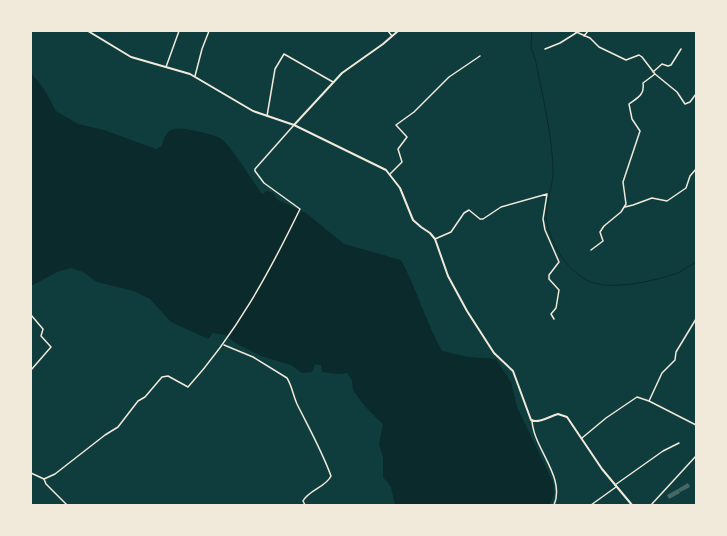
<svg xmlns="http://www.w3.org/2000/svg" width="727" height="536" font-family="Quicksand,sans-serif">
  <style>
    .water { fill: #0a2a2b }
    .lines { fill: none; stroke-linecap: round; stroke-linejoin: round }
    .stream { stroke: #0a2a2b; stroke-width: 1 }
    .building { fill: #486865 }
    .minor { stroke: #f1e9da; stroke-width: 1.5 }
    .tertiary { stroke: #f1e9da; stroke-width: 1.5 }
    .secondary { stroke: #f1e9da; stroke-width: 2 }
  </style>
  <rect width="100%" height="100%" fill="#0f3d3e"/>
  <path class="water" d="M 31,73 L 44,89 L 56,111 L 78,124 L 104,130 L 156,149 L 162,146 C 165,132 170,127 185,129 C 197,131 209,133 220,138 C 231,145 253,182 262,194 L 267,191 L 273,193 L 278,200 L 306,213 L 344,244 L 401,260 C 417,290 426,322 442,351 L 468,357 L 496,359 L 511,382 L 517,407 L 553,482 L 554,494 L 550,505 L 395,505 L 391,487 L 383,477 L 383,457 L 379,444 L 383,424 C 373,415 363,405 355,393 C 350,386 356,384 347,373 L 339,374 L 322,372 L 321,365 L 315,364 L 312,372 L 302,373 L 291,365 L 261,356 L 237,344 L 225,335 L 213,333 L 208,339 L 171,322 L 150,299 L 134,291 L 97,282 L 83,272 L 71,268 L 59,271 L 31,286 Z"/>
  <g class="lines">
    <path class="stream" d="M 532,31 L 531,48 L 535,58 C 542,94 551,130 553,166 C 555,185 543,205 547,223 C 552,247 568,272 591,282 C 613,291 657,280 678,273 C 684,270 690,265 696,262"/>
  </g>
  <path class="building" d="M 688,483 L 690,487 L 680,492 L 678,489 Z
    M 678,489 L 680,493 L 669,499 L 667,495 Z"/>
  <g class="lines">
    <path class="minor" d="M 388,31 L 392,36
      M 574,31 L 590,38 L 599,47 L 626,60 L 639,55 L 642,57 L 655,74 L 677,92 L 685,104 L 690,102 L 696,94
      M 584,36 L 588,31
      M 545,49 L 560,43 L 576,33
      M 166,67 L 179,31
      M 653,72 L 662,64 L 668,66 L 671,65 L 681,49
      M 195,76 L 202,49 L 209,31
      M 267,116 L 275,69 L 284,54 L 333,82
      M 390,174 L 402,162 L 398,149 L 407,137 L 396,125 L 414,112 L 449,77 L 480,56
      M 625,207 L 633,205 L 652,198 L 667,201 L 686,188 L 690,176 L 696,169
      M 435,239 L 451,232 L 464,213 L 469,210 L 480,219 L 483,219 L 501,207 L 547,194 L 543,219 L 545,230 L 559,262 L 549,275 L 549,279 L 559,290 L 556,308 L 551,314 L 554,319
      M 591,250 L 603,241 L 600,232 L 604,226 L 621,212 L 626,204 L 623,182 L 640,131 L 632,119 L 629,104 C 637,98 645,95 643,83 L 655,74
      M 31,315 L 43,329 L 41,336 L 51,347 L 31,370
      M 224,345 L 253,357 L 287,378 C 292,386 293,395 297,404 C 309,428 322,451 331,476 C 326,487 309,490 303,501 L 305,505
      M 649,401 L 696,425
      M 532,420 C 533,448 566,477 554,505
      M 582,438 L 606,418 L 637,397 L 649,401 L 662,373 L 675,360 L 676,352 L 696,319
      M 44,479 L 46,484 L 67,505
      M 615,485 L 663,451 L 679,443
      M 591,505 L 616,487
      M 651,505 L 696,456"/>
    <path class="tertiary" d="M 31,473 L 44,479 L 55,474 L 105,435 L 118,427 L 138,401 L 145,397 L 162,377 L 168,376 L 188,387 C 236,334 269,273 300,209 L 264,183 L 255,171 L 255,169 L 294,125"/>
    <path class="secondary" d="M 88,31 L 131,57 L 190,74 L 253,111 L 294,125 L 386,170 L 400,188 L 413,220 L 421,227 L 430,233 L 435,239 L 448,276 L 467,311 L 494,353 L 513,371 L 531,420 C 539,424 550,416 558,414 L 567,417 L 602,469 L 632,505
      M 294,125 L 342,73 L 383,44 L 398,31"/>
  </g>
  <rect width="727" height="536" fill="none" stroke="#f1e9da" stroke-width="64"/>
</svg>
